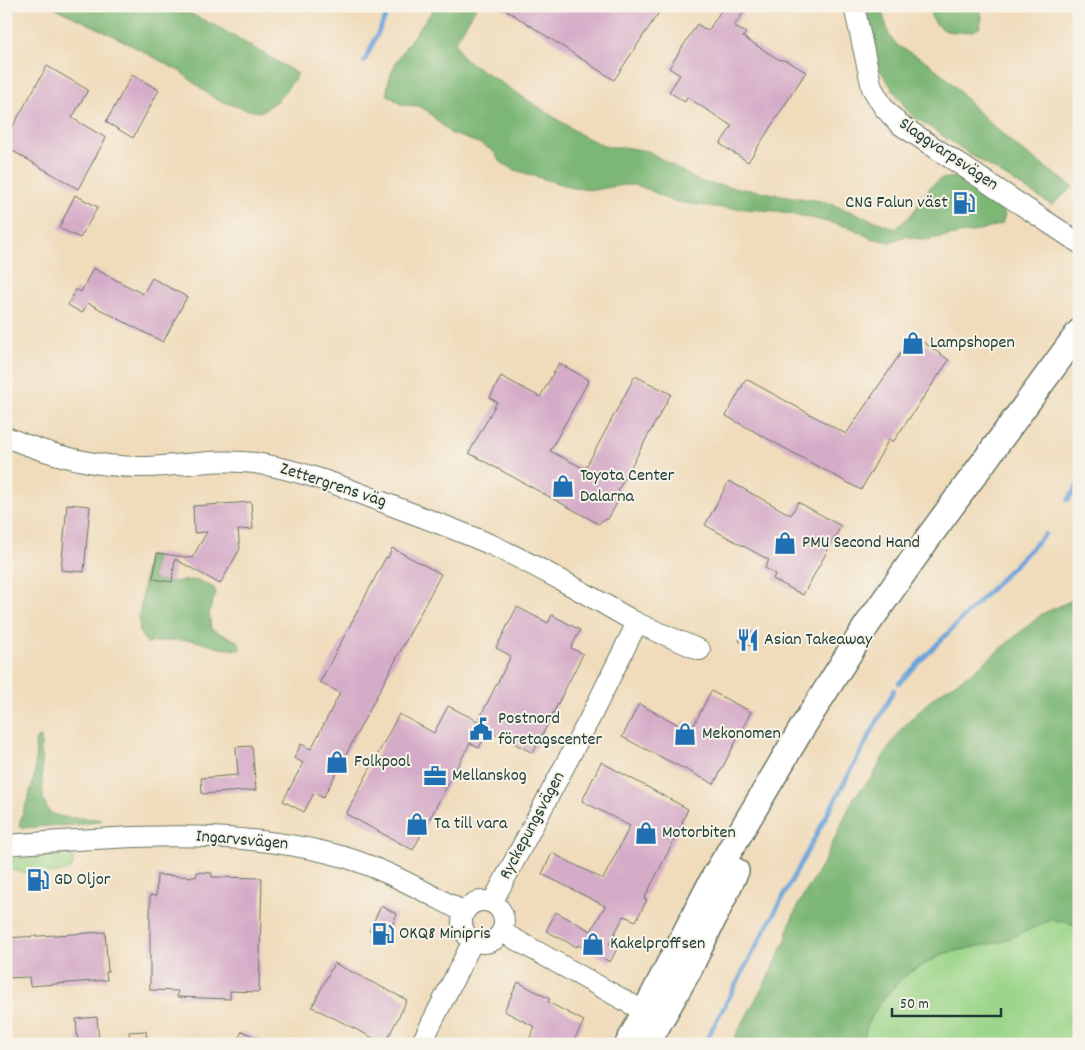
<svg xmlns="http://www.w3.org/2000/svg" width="1085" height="1050" font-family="Dekko,sans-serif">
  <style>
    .green { fill: #9cd68a; stroke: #5e8a5f }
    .forest { fill: #7db776; stroke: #4e7a55 }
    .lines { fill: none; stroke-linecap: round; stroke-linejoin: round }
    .stream { stroke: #6ba3d9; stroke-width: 4.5 }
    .building { fill: #d5acc8 }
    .minor-casing { stroke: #687563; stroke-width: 22 }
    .major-casing { stroke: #687563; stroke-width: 28 }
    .minor { stroke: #fff; stroke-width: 20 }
    .major { stroke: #fff; stroke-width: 25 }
    .labels { text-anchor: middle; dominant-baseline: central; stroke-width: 4; stroke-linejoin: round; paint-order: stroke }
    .street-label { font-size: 18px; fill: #1f3d34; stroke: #f7f3e8 }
    .poi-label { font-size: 18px; fill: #1f3d34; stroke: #f7f3e8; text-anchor: start }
  </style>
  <rect width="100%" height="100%" fill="#f7f3e8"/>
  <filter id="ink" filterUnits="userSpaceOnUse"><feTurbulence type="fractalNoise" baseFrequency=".02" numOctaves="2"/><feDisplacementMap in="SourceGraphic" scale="10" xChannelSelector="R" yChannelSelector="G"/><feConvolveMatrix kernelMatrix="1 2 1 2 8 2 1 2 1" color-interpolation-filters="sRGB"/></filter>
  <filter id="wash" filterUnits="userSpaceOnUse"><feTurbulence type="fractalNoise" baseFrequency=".0096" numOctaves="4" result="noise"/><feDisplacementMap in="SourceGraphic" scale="20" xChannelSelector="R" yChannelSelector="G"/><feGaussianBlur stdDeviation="1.12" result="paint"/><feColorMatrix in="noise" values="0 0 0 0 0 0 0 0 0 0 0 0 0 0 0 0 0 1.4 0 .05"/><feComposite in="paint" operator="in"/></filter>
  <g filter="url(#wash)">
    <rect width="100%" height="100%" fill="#f0dcbb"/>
    <path class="green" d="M 70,854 L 73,855 L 73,866 C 61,878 20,874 6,868 L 6,862 L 13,859 Z
      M 1050,920 L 1063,921 L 1079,926 L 1079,1044 L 862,1044 L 868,1022 L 877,1007 L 896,983 L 907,974 L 945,953 L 1004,941 Z"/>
    <path class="forest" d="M 51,6 L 174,6 L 220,28 L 298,74 L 278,100 L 260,112 L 248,110 L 217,100 L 204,91 L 181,72 L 120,39 Z
      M 436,6 L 477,6 L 455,42 L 463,58 L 583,136 L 607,147 L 623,147 L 648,151 L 700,182 L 826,202 L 896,229 L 912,214 L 931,186 L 940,179 L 956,177 L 998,205 L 1005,215 L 1002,224 L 983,230 L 924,240 L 906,236 L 890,242 L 870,238 L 852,228 L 807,217 L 777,211 L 714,207 L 671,201 L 650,190 L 636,185 L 623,185 L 594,190 L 573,188 L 515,170 L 502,163 L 493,151 L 481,144 L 450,133 L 426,110 L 418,106 L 402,105 L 387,94 C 387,64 419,30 436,6 Z
      M 864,6 L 884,6 L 883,15 L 889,35 L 898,46 L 927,62 L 949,80 L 979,113 L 1017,147 L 1073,187 L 1052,205 L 976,158 L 910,114 L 879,69 Z
      M 934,6 L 979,6 L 982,17 L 980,27 C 974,32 969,31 961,32 C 947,33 938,30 931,16 L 931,10 Z
      M 156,555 L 153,579 L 172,582 L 190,580 L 200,581 L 214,588 L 216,593 L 209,612 L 211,629 L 239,642 L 240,650 L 220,648 L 192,640 L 173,640 L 147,643 L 140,634 L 139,617 L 148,556 Z
      M 1079,597 L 1079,926 L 1063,921 L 1050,920 L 1004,941 L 945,953 L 931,960 L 907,974 L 886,995 L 868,1022 L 862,1044 L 731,1044 L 773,968 L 786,940 L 790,923 L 799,903 L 822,865 L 854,797 L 873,776 L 884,755 L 903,727 L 935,696 L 974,671 L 1042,614 Z
      M 41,737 L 43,799 L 49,812 C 64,821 85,816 102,820 C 85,826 66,825 48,826 C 39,826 29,829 20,827 L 19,824 C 30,792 38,777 35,742 L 37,738 Z"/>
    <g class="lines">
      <path class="stream" d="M 364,62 L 391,6
        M 1068,500 L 1079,483
        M 899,683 L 1045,534
        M 704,1044 L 894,690"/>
    </g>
    <g id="blocks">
      <path class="building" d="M 500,6 L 663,6 L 614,80 Z
        M 724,6 L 738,6 L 745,10 L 734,26 L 746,33 L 743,37 L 778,59 L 787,61 L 806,72 L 748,162 L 720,144 L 732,126 L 687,97 L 685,102 L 669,92 L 680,75 L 669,68 L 697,24 L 708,31 Z
        M 47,66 L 88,90 L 72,118 L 106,138 L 78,189 L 6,147 L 6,138 Z
        M 132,75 L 159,90 L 133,138 L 106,122 Z
        M 75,195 L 98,207 L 80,238 L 59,228 Z
        M 93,268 L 143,294 L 152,278 L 187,297 L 163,342 L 88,303 L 82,313 L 68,305 L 76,289 L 81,292 Z
        M 913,335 L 949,360 L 893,442 L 889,439 L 861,490 L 726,416 L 746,379 L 846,434 Z
        M 559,363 L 589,380 L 550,451 L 585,469 L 635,376 L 671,394 L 618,490 L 621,496 L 608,519 L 601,521 L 599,524 L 469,453 L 497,402 L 490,398 L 501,376 L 540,397 Z
        M 729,481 L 791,515 L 798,502 L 841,526 L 803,595 L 773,579 L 775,574 L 765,568 L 769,560 L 705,525 Z
        M 251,502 L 253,529 L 238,530 L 240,549 L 220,584 L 175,559 L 172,582 L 153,579 L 157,553 L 192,558 L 207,532 L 194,533 L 193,506 Z
        M 67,504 L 90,506 L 84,572 L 61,570 Z
        M 392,548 L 441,574 L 323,798 L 314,793 L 304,812 L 283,801 L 303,763 L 294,758 L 301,744 L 311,749 L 340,693 L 320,682 L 386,557 L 388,558 Z
        M 517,607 L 548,623 L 552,615 L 580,630 L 571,648 L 583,654 L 533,753 L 488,730 L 479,748 L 470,743 L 413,850 L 346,814 L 399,714 L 434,733 L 448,706 L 478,721 L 511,656 L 496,648 Z
        M 744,630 L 755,634 L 750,646 L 739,641 Z
        M 711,691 L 751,712 L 714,784 L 622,737 L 639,704 L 681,726 L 684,721 L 694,725 Z
        M 252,746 L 256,790 L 202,794 L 201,778 L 238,775 L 236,747 Z
        M 601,762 L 688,809 L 682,822 L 683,823 L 644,899 L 647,900 L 636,921 L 624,916 L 609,944 L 617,949 L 610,962 L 578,945 L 577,947 L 546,931 L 556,912 L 591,931 L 605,906 L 542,874 L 552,853 L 603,879 L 630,826 L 582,801 Z
        M 197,872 L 212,873 L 212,877 L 262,878 L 259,992 L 230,991 L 230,999 L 177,997 L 178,991 L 150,990 L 150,895 L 156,896 L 157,875 L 196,877 Z
        M 381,906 L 397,914 L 386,939 L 369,931 Z
        M 105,932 L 108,972 L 106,972 L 107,980 L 30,986 L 29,977 L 6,978 L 6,938 Z
        M 334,963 L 407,1000 L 385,1044 L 312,1007 Z
        M 518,982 L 550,999 L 548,1002 L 584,1021 L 572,1044 L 527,1044 L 535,1027 L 504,1011 Z
        M 97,1017 L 99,1044 L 78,1044 L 76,1019 Z
        M 146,1031 L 147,1044 L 130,1044 L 129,1032 Z
        M 242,1031 L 270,1044 L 236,1044 Z"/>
    </g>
  </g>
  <g filter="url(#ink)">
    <use href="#blocks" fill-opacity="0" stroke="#687563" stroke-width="1"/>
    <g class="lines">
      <defs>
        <path id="minor" d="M 854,6 L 872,88 L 884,108 L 899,124 L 1079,243
          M 6,437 C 50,455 98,468 146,467 C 182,466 218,458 255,463 C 300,470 342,486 385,503 C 421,517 458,530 494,546 C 543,569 590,596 637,623
          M 6,845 C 113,837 223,827 329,853 C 377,864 421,890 464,912
          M462 922a21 21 0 1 1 42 0a21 21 0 1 1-42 0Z
          M 492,903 L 590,718 L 637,623 L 700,650
          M 502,932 L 656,1018
          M 421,1044 L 473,941"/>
        <path id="major" d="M 628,1044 L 714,877 L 802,728 L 867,625 L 928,538 L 1079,332
          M 647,1044 L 690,968 L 736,871"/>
      </defs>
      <use href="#minor" class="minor-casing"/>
      <use href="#major" class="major-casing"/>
      <use href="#minor" class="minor"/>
      <use href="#major" class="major"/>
    </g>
  </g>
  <defs>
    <symbol id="fuel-bare" viewBox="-9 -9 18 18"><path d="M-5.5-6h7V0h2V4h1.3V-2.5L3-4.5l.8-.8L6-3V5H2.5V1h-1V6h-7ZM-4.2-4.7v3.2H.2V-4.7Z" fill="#1f6fb2" stroke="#f7f3e8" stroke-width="2.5" paint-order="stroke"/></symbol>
    <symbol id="shop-bare" viewBox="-9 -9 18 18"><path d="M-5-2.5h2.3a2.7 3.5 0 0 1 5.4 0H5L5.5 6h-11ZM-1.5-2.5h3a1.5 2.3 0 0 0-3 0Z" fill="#1f6fb2" stroke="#f7f3e8" stroke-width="2.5" paint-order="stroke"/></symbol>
    <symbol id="restaurant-bare" viewBox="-9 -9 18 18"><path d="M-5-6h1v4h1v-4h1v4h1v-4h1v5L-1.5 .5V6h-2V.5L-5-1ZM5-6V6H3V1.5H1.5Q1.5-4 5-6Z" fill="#1f6fb2" stroke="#f7f3e8" stroke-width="2.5" paint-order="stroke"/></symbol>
    <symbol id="civic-bare" viewBox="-9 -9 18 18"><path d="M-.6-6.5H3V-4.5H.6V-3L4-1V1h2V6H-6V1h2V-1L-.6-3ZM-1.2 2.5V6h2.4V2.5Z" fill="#1f6fb2" stroke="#f7f3e8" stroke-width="2.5" paint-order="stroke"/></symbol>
    <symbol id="office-bare" viewBox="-9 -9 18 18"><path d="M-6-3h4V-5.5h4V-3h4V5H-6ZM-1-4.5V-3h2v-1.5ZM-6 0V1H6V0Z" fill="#1f6fb2" stroke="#f7f3e8" stroke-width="2.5" paint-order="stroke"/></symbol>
  </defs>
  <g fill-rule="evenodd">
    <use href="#fuel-bare" x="948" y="187" width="32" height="32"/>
    <use href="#shop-bare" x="897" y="327" width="32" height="32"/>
    <use href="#shop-bare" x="547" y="470" width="32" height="32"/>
    <use href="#shop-bare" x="769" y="527" width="32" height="32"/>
    <use href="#restaurant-bare" x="732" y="624" width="32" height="32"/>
    <use href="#civic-bare" x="465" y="713" width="32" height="32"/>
    <use href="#shop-bare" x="669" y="718" width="32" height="32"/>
    <use href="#shop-bare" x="321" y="746" width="32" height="32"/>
    <use href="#office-bare" x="419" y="760" width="32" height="32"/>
    <use href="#shop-bare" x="401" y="808" width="32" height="32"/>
    <use href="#shop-bare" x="630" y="817" width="32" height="32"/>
    <use href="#fuel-bare" x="22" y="864" width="32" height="32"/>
    <use href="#fuel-bare" x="367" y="918" width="32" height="32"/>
    <use href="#shop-bare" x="577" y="928" width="32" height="32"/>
  </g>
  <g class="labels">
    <g class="street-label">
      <text transform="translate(948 155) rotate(34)">Slaggvarpsvägen</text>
      <text transform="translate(333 486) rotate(18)">Zettergrens väg</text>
      <text transform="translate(533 826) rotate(-62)">Ryckepungsvägen</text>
      <text transform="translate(242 841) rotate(5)">Ingarvsvägen</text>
    </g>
    <g class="poi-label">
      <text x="948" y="203" text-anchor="end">CNG Falun väst</text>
      <text x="930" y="343">Lampshopen</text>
      <text x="580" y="476">Toyota Center<tspan x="580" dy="21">Dalarna</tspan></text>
      <text x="802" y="543">PMU Second Hand</text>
      <text x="764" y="640">Asian Takeaway</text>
      <text x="498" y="719">Postnord<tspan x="498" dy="21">företagscenter</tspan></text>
      <text x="702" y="734">Mekonomen</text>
      <text x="354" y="762">Folkpool</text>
      <text x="452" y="776">Mellanskog</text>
      <text x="434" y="824">Ta till vara</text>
      <text x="662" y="833">Motorbiten</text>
      <text x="54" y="880">GD Oljor</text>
      <text x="399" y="934">OKQ8 Minipris</text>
      <text x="610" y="944">Kakelproffsen</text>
    </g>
  </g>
  <rect width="1085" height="1050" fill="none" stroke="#f7f3e8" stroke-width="25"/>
  <path d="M892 1008v8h109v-8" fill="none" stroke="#1f3d34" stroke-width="2.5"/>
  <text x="900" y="1008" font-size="15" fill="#1f3d34" stroke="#f7f3e8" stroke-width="4" paint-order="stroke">50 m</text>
</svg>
